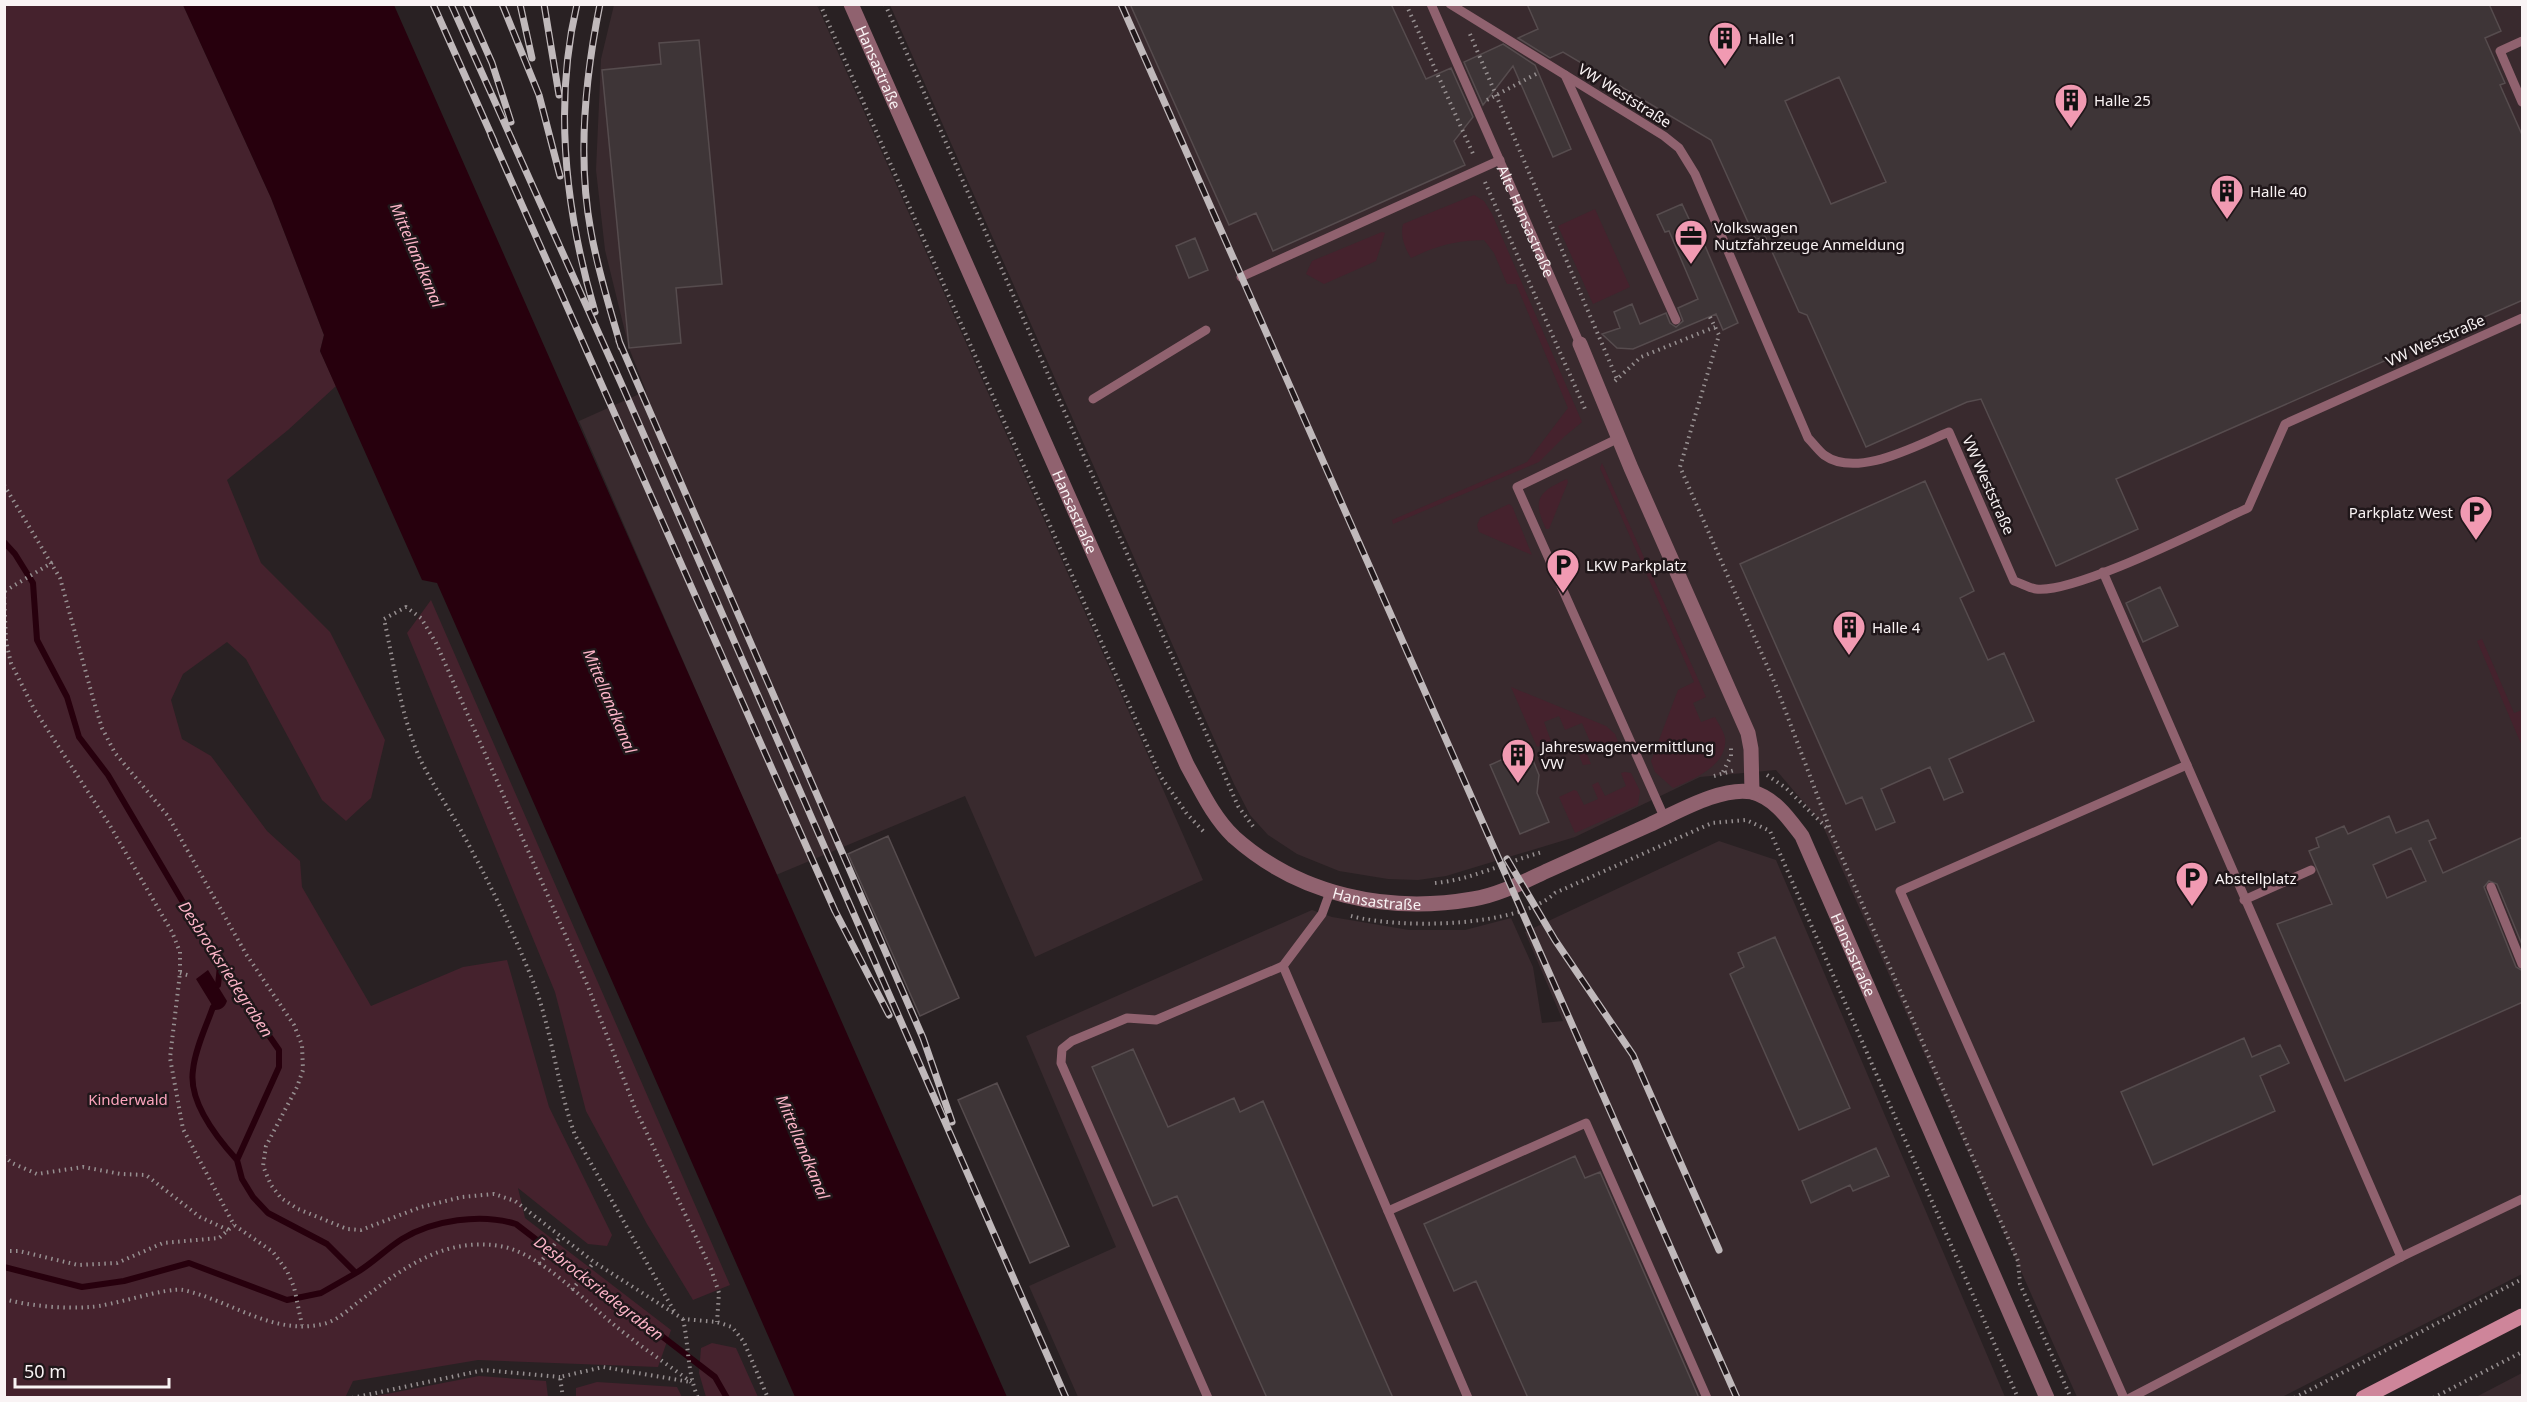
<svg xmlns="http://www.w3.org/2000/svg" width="2527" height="1402" font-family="'Noto Sans',sans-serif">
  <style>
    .built { fill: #392a2e }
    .green { fill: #45222d }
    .water { fill: #27000d }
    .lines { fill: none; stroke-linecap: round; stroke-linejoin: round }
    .stream { stroke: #27000d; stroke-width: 6 }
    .building { fill: #3e3537; stroke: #564c4e; stroke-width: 1.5; fill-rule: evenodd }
    .path { stroke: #979091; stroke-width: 4; stroke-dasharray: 1.5 4.5; stroke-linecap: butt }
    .service { stroke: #90626f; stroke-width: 9 }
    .minor { stroke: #90626f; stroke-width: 15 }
    .secondary { stroke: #ce859a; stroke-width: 15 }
    .rail-casing { stroke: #c0b9bb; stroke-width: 7 }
    .rail { stroke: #20171a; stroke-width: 4.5; stroke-dasharray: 14; stroke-linecap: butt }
    .labels { text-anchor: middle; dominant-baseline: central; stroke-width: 5; stroke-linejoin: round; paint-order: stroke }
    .poi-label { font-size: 15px; fill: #f9f3f4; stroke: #20171a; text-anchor: start }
    .street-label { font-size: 15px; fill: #f9f3f4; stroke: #20171a }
    .park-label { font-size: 15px; fill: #fba4bc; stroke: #20171a }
    .water-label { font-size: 16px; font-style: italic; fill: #fbb4c7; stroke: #20171a }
  </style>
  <rect width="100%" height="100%" fill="#292123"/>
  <path class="built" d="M 614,5 L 817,5 L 1203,880 L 1035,957 L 965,796 L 776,875 L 579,421 L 646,391 L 629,348 L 605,250 L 596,170 L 601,59 Z
    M 890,5 L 2522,5 L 2522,1274 L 2282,1397 L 2077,1397 L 1822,824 L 1776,770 L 1700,777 L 1575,837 L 1446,876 L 1418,880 L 1388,879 L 1339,871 L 1297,854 L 1268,835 L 1250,815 L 1234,784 Z
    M 1719,841 L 1776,860 L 2005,1397 L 1078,1397 L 1029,1286 L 1116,1247 L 1026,1036 L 1312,910 L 1332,917 L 1409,930 L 1465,930 L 1511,918 L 1533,967 L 1542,1023 L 1563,1021 L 1525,932 Z
    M 2522,1373 L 2522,1397 L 2476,1397 Z"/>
  <path class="green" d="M 5,5 L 183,5 L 271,198 L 324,335 L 320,351 L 336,386 L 288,430 L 227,480 L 261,563 L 330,632 L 385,740 L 371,798 L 346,821 L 322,800 L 246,659 L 227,642 L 183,674 L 171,700 L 182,739 L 211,756 L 267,831 L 300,861 L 302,887 L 371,1006 L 463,967 L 507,960 L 549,1107 L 612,1235 L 607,1246 L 588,1244 L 518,1188 L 525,1218 L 671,1330 L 658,1367 L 478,1360 L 353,1381 L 345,1398 L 5,1398 Z
    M 1474,195 L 1484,201 L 1492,214 L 1582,422 L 1565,436 L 1539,462 L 1393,524 L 1392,520 L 1527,462 L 1568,408 L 1516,284 L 1507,284 L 1494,253 L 1484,240 C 1454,241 1439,245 1411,258 C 1405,248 1400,236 1403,224 Z
    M 1595,209 L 1630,287 L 1593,304 L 1558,226 Z
    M 1382,232 L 1385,233 L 1376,261 L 1324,284 L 1306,274 L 1312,261 Z
    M 1602,463 L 1706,697 L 1693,703 L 1701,722 L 1715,717 C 1718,723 1724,732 1725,738 C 1728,766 1693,779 1673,788 L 1655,772 L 1651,761 L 1678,690 L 1694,682 L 1600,468 Z
    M 1567,479 L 1568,482 L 1549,529 L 1546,529 C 1532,500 1538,492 1567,479 Z
    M 1509,504 L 1512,506 L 1532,555 L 1479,532 L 1477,525 L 1480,518 Z
    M 431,600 L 730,1285 L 693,1300 L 647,1224 L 586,1111 L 555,992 L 407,633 Z
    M 2482,639 L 2514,713 L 2522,710 L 2522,746 L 2477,641 Z
    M 1511,687 L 1606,726 L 1615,734 L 1620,747 L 1617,752 L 1612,754 L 1607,744 L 1586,752 L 1591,764 L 1583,765 L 1577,750 L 1591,744 L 1582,723 L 1565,730 L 1559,716 L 1544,722 L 1551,741 L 1537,747 Z
    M 1625,772 L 1631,773 L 1640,791 L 1638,805 L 1575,833 L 1559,797 L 1574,790 L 1577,791 L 1584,805 L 1598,799 L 1592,785 L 1598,782 L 1605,796 L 1626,786 L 1621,773 Z
    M 712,1343 L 736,1348 L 758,1397 L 706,1397 L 699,1373 L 701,1348 Z
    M 479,1376 L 546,1381 L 548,1397 L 371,1397 Z
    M 597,1382 L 677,1387 L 682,1397 L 576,1397 L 576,1388 Z"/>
  <path class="water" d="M 183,5 L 394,5 L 1007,1397 L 795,1397 L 437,583 L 422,580 L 320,351 L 324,335 L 271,198 Z
    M 208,970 L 227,1001 C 225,1007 221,1010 215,1010 L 196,979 Z"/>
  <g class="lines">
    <path class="stream" d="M 4,542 L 15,554 L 33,583 L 37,640 L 67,697 L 79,737 L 108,775 L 220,965 L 279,1050 L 279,1067 L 237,1160 L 242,1179 L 253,1197 L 268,1213 L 327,1244 L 356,1273 C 373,1263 386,1249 402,1239 C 433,1220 481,1213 516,1224 L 715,1377 L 727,1398
      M 218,985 L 220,966
      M 213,1007 C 206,1027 195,1049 193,1070 C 188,1102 217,1138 237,1160
      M 4,1267 L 82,1287 L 124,1281 L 189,1263 L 287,1300 L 321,1293 L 356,1273"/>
  </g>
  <path class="building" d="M 1130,4 L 1391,4 L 1426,79 L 1451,68 L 1473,117 L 1454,141 L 1465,165 L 1273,251 L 1256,213 L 1229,225 Z
    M 1527,4 L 2489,4 L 2501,31 L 2485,38 L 2505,83 L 2500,85 L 2523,137 L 2523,300 L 2116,479 L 2138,529 L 2056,566 L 1981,399 L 1967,402 L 1866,447 L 1807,315 L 1799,312 L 1765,236 L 1756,240 L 1711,140 L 1563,52 L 1550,58 L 1518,38 L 1538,29 ZM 1839,77 L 1886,182 L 1831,204 L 1785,101 Z
    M 699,40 L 722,284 L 676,288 L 681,343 L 629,348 L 602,70 L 661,64 L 659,43 Z
    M 1503,44 L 1535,65 L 1571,149 L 1553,157 L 1513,66 L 1483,105 L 1464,62 Z
    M 1682,204 L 1690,221 L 1694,220 L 1738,323 L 1723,330 L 1716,314 L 1633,349 L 1617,348 L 1602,334 L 1620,328 L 1614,312 L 1632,304 L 1640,324 L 1666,313 L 1670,323 L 1676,327 L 1683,321 L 1678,308 L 1698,299 L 1669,231 L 1665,232 L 1657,215 Z
    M 1195,238 L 1208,270 L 1189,278 L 1176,246 Z
    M 1925,481 L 1974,591 L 1960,598 L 1988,660 L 2004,653 L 2034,721 L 1949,759 L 1963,792 L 1944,800 L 1930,767 L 1881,789 L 1895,822 L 1876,830 L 1862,797 L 1846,804 L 1740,564 Z
    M 2160,587 L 2178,626 L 2143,642 L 2126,603 Z
    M 1528,748 L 1539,775 L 1537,793 L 1549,822 L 1520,834 L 1490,765 Z
    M 2389,816 L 2396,833 L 2428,820 L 2436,838 L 2429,841 L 2443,873 L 2523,837 L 2523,947 L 2497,884 L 2489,881 L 2484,887 L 2516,967 L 2523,971 L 2523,1002 L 2345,1081 L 2277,924 L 2332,904 L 2309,851 L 2319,847 L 2316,838 L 2344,826 L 2348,834 ZM 2411,848 L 2426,881 L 2387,898 L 2373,865 Z
    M 888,836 L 959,998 L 920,1016 L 848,854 Z
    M 1775,937 L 1850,1108 L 1799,1130 L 1730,974 L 1744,967 L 1738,953 Z
    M 2244,1038 L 2252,1057 L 2280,1045 L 2289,1063 L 2260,1076 L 2275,1111 L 2153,1165 L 2121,1092 Z
    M 1133,1049 L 1168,1127 L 1234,1098 L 1240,1112 L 1263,1101 L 1393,1398 L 1267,1398 L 1177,1196 L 1153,1206 L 1092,1067 Z
    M 997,1083 L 1069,1246 L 1030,1263 L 958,1100 Z
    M 1876,1148 L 1889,1176 L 1853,1191 L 1850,1185 L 1811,1203 L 1802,1181 Z
    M 1575,1156 L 1585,1178 L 1600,1172 L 1699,1398 L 1528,1398 L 1476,1281 L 1454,1291 L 1424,1224 Z"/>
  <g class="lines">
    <path class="path" d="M 820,4 L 1161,777 L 1187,814 L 1204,832
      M 885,4 L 1238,806 L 1255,829
      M 1406,4 L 1474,156
      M 1470,34 L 1617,379
      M 1487,100 L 1538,73
      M 1485,182 L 1585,409
      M 1710,317 L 1719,335 L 1680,467 L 1776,686 L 1830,829
      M 1615,381 L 1641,357 L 1715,327
      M 4,485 L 60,578 L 94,702 L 102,728 L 115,753 L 168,816 L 246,954 L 294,1025 L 302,1045 L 303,1070 L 297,1087 L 266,1146 L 263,1166 L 271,1185 L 281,1198 L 298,1209 L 347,1229 L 361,1230 L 421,1207 L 462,1197 L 494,1194 L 515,1201 L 594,1262 L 683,1319 L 717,1322 L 732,1327 L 744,1342 L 768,1398
      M 4,591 L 6,642 L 11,663 L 34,709 L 109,824 L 172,932 L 180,952 L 180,973 L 170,1058 L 183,1129 L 234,1225 L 273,1252 L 287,1271 L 294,1287 L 302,1325
      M 5,591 L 53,562
      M 1723,772 L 1731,756 L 1731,748
      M 1767,775 L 1786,788 L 1831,832 L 2018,1261 L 2020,1284 L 2071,1398
      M 1714,776 L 1735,770
      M 1435,883 C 1471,880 1506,862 1542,852
      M 1351,916 C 1399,929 1518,928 1555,893 L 1712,823 L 1746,820 L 1770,831 L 2018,1398
      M 180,973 L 191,976
      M 4,1156 L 12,1163 L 37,1174 L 83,1167 L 121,1174 L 146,1175 L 200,1217 L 228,1230
      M 4,1251 L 19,1251 L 78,1265 L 117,1263 L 163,1243 L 219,1238 L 234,1225
      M 539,1264 L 561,1236
      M 572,1290 L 594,1262
      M 4,1299 C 30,1306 63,1309 90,1307 C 112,1306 166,1287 183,1290 C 230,1300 273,1336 323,1324 C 337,1321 349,1309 361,1300 C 402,1269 443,1237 500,1246 C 541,1253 585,1302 618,1328 C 641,1347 667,1364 691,1382
      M 674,1311 L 575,1135 C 556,1083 552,1026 530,974 C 511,927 489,882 465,838 C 452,813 435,789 422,763 C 402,722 394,664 384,619 L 406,607 L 421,618 L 436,643 L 587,984 L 635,1108 L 711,1269 L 719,1293 L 717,1322
      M 683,1319 C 689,1346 687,1372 698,1398
      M 352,1398 L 484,1370 L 560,1377
      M 563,1398 L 560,1377 L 603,1367 L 690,1382
      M 2294,1398 L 2522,1279
      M 2433,1398 L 2522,1352"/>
    <g class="service">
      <path id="s1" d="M 1431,4 L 1580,344"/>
      <path d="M 1450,4 L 1664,136 L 1679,148 L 1695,174 L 1808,438 C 1813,443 1818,450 1824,455 C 1857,479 1917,445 1949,432 L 2014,581 C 2021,583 2029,588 2036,589 C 2075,594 2206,527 2248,508 L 2285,424 L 2522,318"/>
      <path d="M 2522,41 L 2500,51 L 2522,102"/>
      <path d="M 1565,75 L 1676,320"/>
      <path d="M 1241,277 L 1500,160"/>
      <path d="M 1093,399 L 1206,330"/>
      <path d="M 1619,438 L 1517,487 L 1665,819"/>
      <path d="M 2103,572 L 2401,1257"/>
      <path d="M 2491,887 L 2522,964"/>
      <path d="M 1330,892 L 1322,914 L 1283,966 L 1468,1398"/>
      <path d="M 2244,900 L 2311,870"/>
      <path d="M 1388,1211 L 1586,1123 L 1707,1398"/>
      <path d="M 1208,1398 L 1061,1063 L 1062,1049 L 1072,1041 L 1127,1018 L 1156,1020 L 1283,966"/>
      <path d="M 2124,1398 L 1900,891 L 2187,765"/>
      <path d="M 2130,1398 L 2401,1257 L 2522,1199"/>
    </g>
    <g class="minor">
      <path id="s2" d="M 851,4 L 1187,765 C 1201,790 1213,817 1234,837 C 1299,895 1387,914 1473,899 C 1499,895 1525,881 1549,870 C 1582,855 1616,840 1649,825 C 1676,813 1721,786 1752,792 C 1775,798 1789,819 1802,836 L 2047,1398"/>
      <path d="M 1580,344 L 1631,468 L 1748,733 L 1751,749 L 1752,792"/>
    </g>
    <path class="secondary" d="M 2363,1398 L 2522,1316"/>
    <defs>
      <path id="rail" d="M 433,4 L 494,141
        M 451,4 L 621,383 L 1066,1398
        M 466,4 L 492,63 L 511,122
        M 502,4 L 539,95 L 560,176
        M 520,4 L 532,58
        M 544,4 L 559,95
        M 577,4 C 553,107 566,213 595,312
        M 600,4 C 585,78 577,157 591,232 C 598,271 610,309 621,347
        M 1121,4 L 1737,1398
        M 491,135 L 835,911 L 889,1015
        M 619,341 L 923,1038 L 952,1122
        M 1507,859 L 1555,940 L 1633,1055 L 1719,1250"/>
    </defs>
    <use href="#rail" class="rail-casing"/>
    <use href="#rail" class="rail"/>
  </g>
  <defs>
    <symbol id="building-pin" viewBox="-11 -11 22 30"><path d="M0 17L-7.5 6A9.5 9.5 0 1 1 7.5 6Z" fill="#f19ab2" stroke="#20171a"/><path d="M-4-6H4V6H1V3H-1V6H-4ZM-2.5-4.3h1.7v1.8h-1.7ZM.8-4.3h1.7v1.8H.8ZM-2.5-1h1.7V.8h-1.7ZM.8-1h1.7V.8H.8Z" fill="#111"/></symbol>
    <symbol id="office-pin" viewBox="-11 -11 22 30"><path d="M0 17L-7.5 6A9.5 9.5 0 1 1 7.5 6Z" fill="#f19ab2" stroke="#20171a"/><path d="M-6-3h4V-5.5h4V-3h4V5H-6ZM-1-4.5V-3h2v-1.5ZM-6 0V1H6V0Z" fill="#111"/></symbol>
    <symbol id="parking-pin" viewBox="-11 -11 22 30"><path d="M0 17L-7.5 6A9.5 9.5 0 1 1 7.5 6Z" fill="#f19ab2" stroke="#20171a"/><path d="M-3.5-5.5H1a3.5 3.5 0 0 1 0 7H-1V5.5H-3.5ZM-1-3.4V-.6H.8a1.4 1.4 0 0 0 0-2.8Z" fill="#111"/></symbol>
  </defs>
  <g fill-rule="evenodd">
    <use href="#building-pin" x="1706" y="19" width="38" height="52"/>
    <use href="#building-pin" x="2052" y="81" width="38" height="52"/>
    <use href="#building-pin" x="2208" y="172" width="38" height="52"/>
    <use href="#office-pin" x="1672" y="217" width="38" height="52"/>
    <use href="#parking-pin" x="2457" y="493" width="38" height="52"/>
    <use href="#parking-pin" x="1544" y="546" width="38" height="52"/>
    <use href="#building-pin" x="1830" y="608" width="38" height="52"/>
    <use href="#building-pin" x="1499" y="736" width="38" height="52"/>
    <use href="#parking-pin" x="2173" y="859" width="38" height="52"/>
  </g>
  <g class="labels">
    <g class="poi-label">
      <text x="1748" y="38">Halle 1</text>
      <text x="2094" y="100">Halle 25</text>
      <text x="2250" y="191">Halle 40</text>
      <text x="1714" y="227">Volkswagen<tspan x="1714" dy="17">Nutzfahrzeuge Anmeldung</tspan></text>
      <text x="2453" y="512" text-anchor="end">Parkplatz West</text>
      <text x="1586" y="565">LKW Parkplatz</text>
      <text x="1872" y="627">Halle 4</text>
      <text x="1541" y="746">Jahreswagenvermittlung<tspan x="1541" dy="17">VW</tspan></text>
      <text x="2215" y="878">Abstellplatz</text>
    </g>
    <g class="street-label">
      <text stroke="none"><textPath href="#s2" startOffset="69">Hansastraße</textPath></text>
      <text transform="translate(1625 95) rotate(32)">VW Weststraße</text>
      <text stroke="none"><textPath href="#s1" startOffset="237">Alte Hansastraße</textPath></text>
      <text transform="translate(2435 340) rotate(-24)">VW Weststraße</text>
      <text transform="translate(1989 485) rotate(66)">VW Weststraße</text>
      <text stroke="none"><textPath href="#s2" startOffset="555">Hansastraße</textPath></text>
      <text stroke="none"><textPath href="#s2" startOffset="1077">Hansastraße</textPath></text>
      <text stroke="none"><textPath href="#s2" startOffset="1672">Hansastraße</textPath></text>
    </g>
    <g class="park-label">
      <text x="128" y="1099">Kinderwald</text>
    </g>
    <g class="water-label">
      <text transform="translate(417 255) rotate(67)">Mittellandkanal</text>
      <text transform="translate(610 701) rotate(67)">Mittellandkanal</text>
      <text transform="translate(226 969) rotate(57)">Desbrocksriedegraben</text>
      <text transform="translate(803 1147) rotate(67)">Mittellandkanal</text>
      <text transform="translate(599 1288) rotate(38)">Desbrocksriedegraben</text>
    </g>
  </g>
  <rect width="2527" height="1402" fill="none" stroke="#f9f3f4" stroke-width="12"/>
  <path d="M15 1378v9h154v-9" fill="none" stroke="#f9f3f4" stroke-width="3"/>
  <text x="24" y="1378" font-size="18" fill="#f9f3f4" stroke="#20171a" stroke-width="4.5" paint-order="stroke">50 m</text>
</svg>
